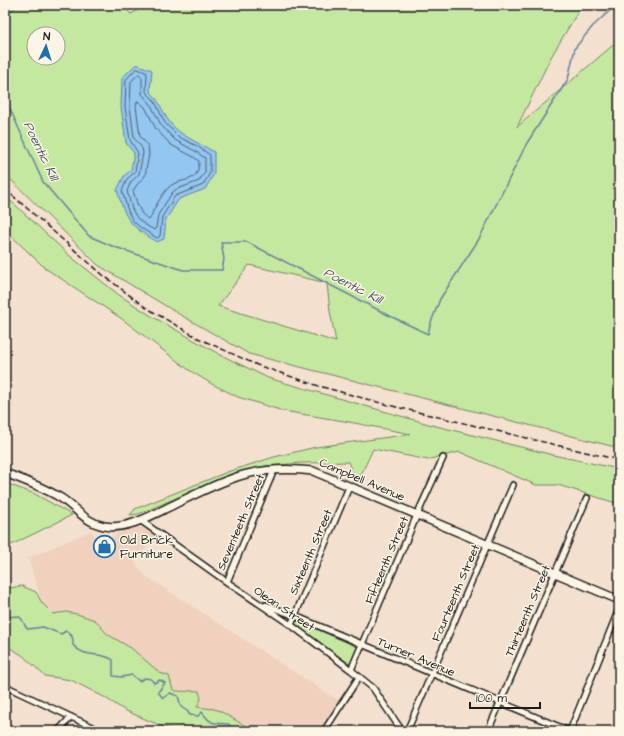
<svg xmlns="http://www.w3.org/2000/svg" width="624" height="736" font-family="'Architects Daughter',sans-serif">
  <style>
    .built { fill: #efd1be }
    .green { fill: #c5e8a1; stroke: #70825e; fill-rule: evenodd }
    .water { fill: #93c6f0; stroke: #63829b }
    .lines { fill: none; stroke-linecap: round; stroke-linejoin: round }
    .shore { stroke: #4c6071; stroke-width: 1 }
    .stream { stroke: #63829b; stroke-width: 1.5 }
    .street-casing { stroke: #1c1c1c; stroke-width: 8 }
    .secondary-casing { stroke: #1c1c1c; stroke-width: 10 }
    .street { stroke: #fcf5e5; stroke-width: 5 }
    .secondary { stroke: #fcf5e5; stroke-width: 7 }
    .rail { stroke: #1c1c1c; stroke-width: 1.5; stroke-dasharray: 6 3; stroke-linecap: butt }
    .labels { text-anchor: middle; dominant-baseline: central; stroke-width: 3; stroke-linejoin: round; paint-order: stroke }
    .street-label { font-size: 12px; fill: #1c1c1c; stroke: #fcf5e5 }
    .poi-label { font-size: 12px; fill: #1c1c1c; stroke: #fcf5e5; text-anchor: start }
    .water-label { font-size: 13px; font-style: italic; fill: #465866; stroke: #fcf5e5 }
  </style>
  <rect width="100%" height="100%" fill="#f4e0ce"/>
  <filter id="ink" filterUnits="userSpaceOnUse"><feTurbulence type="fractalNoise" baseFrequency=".025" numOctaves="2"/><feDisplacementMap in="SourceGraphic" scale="8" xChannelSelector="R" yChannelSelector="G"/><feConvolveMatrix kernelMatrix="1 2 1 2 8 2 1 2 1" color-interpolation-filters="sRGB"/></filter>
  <g filter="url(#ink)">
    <path class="built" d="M 143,526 L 156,536 L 134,562 L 147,577 L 339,701 L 319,731 L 254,731 L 230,716 L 214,709 L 197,707 L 191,691 L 183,693 L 173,690 L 169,676 L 160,673 L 131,648 L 107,634 L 95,620 L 77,614 L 66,612 L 53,614 L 42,603 L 28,558 L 91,531 L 99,542 L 127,530 Z"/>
    <path class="green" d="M 18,5 L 122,5 L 131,14 L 142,8 L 135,5 L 582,5 L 551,57 L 517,127 L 619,40 L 619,448 L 249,354 L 179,314 L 98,265 L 5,174 L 5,16 ZM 34,34 L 58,34 L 58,58 L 34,58 ZM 249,265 L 327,283 L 330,311 L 336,342 L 218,306 Z
      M 5,196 L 13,203 L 70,256 L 119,295 L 153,317 L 219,354 L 268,378 L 432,425 L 553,455 L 619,469 L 619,504 L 558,485 L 536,485 L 460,452 L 437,457 L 428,460 L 373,449 L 357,483 L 348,462 L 301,463 L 265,466 L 229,475 L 139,514 L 130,515 L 135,509 L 227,472 L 274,457 L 316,447 L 411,434 L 344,421 L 283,411 L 238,397 L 212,384 L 189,370 L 122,319 L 45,268 L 5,230 Z
      M 5,483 L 35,494 L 72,515 L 5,548 Z
      M 22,586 L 36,592 L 42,603 L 53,614 L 66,612 L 77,614 L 95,620 L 107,634 L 131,648 L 160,673 L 169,676 L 173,690 C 184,693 189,690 199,691 L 201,699 L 197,707 L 214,709 L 220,711 L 254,731 L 180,731 L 166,728 L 124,710 L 104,697 L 71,680 L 45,676 L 22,655 L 5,645 L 5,587 L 10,588 Z
      M 296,620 L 357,647 L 357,650 L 350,664 L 296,627 L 295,624 Z"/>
    <path class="water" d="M 136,64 L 152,70 L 150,91 C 160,101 161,109 168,120 C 179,136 198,142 214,152 L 214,174 L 205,189 L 179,199 L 166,219 L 164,239 L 157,242 C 129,225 126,221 117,190 L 124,176 L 131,170 L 134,153 L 126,143 L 121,107 L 122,78 Z"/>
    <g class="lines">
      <path class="shore" d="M 136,69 L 138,69 L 147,73 L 146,92 L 154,100 L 165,123 L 179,137 L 197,146 L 210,155 L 210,173 L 203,185 L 175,196 L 162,217 L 160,236 L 157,238 L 141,228 L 133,221 L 128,211 L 122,191 L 127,179 L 135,172 L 138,153 L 130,140 L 125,107 L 126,80 Z
        M 139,74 L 142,77 L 142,94 L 150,103 L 161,125 L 175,140 L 195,151 L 205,158 L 205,172 L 199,181 L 175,190 L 172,193 L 158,215 L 156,228 L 154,230 L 144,224 L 137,218 L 132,209 L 127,191 L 131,182 L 139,174 L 143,153 L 142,148 L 134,138 L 130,106 L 131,82 Z
        M 138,101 L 145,107 L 156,129 L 171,145 L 192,156 L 199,161 C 199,186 182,176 169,187 C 163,193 157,204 153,211 C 152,215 151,217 149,220 L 142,214 L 138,206 L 133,191 L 136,186 L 145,176 L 149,154 L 148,146 L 140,136 L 136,106 Z"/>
      <path class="stream" d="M 5,98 L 43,182 L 89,236 L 112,246 L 183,270 L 222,270 L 224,259 L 221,242 L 247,242 L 390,316 L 428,334 L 430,325 L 440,299 L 479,239 L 527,143 L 568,79 L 575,48 L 593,26 L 616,5
        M 5,618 C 11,617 19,613 23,621 C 25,625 24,626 28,629 L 43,627 L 61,634 L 66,631 C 73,635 73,638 73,645 C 85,659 101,651 113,660 L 113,676 L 122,677 L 132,675 L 139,681 L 145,678 L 151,679 L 154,683 L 160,680 L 165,683 L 158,692 L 163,698 L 170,693 L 178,696 L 181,707 L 187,711 L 190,715 L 198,716 L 202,712 C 213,727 214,722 229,724 L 233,731"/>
      <defs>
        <path id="street" d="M 140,520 L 227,582 L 291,625 L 351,670 L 373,688 L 402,731
          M 227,582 L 274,470
          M 266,605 L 295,616 L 569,731
          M 291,625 L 349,487
          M 351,670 L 417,515 L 443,458
          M 5,686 L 101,731
          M 58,731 L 71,717
          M 324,731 L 359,677
          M 407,731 L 513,485
          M 488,731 L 587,498
          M 570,731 L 619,609"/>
        <path id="secondary" d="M 5,473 C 24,480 43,487 61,498 C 75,507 86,523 104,526 C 128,530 152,515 173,505 C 192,496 211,486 231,479 C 257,469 286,468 313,471 L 619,600"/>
      </defs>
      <use href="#street" class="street-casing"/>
      <use href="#secondary" class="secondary-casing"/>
      <use href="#street" class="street"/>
      <use href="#secondary" class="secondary"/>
      <path class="rail" d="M 5,189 L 103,275 L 145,307 L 198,338 L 257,365 L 319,386 L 388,405 L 619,460"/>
    </g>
  </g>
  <defs>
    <symbol id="shop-ring" viewBox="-11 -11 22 22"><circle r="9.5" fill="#fcf5e5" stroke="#1f6fb2" stroke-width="1.5"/><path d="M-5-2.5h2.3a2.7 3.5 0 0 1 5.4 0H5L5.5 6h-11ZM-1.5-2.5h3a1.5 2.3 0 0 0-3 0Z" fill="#1f6fb2"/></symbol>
  </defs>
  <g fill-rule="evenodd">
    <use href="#shop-ring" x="92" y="534" width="25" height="25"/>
  </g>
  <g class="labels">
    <g class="street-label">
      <text transform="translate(362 480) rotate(23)">Campbell Avenue</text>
      <text transform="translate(241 522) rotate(-67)">Seventeeth Street</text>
      <text transform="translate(311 552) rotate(-67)">Sixteenth Street</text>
      <text transform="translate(387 560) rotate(-67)">Fifteenth Street</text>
      <text transform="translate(456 593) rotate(-67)">Fourteenth Street</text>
      <text transform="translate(284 609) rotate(34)">Olean Street</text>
      <text transform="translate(528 611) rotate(-67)">Thirteenth Street</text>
      <text transform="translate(416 657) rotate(23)">Turner Avenue</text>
    </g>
    <g class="poi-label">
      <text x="120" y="540">Old Brick<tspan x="120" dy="14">Furniture</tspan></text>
    </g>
    <g class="water-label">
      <text transform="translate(41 151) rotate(64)">Poentic Kill</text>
      <text transform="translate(353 286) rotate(27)">Poentic Kill</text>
    </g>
  </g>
  <rect width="624" height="736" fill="none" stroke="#fcf5e5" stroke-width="20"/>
  <rect x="10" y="10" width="604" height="716" fill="none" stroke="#1c1c1c" stroke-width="1.5" filter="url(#ink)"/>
  <g transform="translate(46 46) rotate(4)"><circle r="19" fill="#fcf5e5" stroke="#a29e95"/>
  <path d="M0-3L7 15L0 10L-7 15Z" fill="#1f6fb2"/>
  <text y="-6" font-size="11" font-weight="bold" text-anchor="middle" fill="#1c1c1c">N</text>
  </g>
  <path d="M470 702v6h70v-6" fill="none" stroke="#1c1c1c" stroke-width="2"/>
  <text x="476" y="702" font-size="12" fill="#1c1c1c" stroke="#fcf5e5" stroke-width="3" paint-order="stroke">100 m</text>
</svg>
